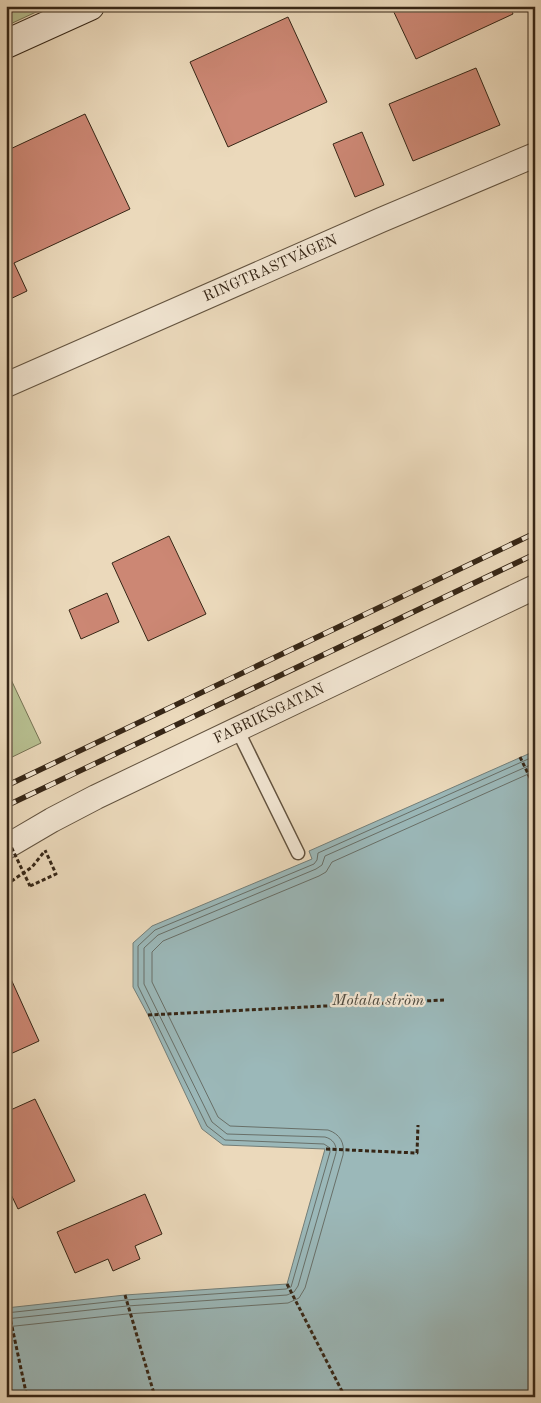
<svg xmlns="http://www.w3.org/2000/svg" width="541" height="1403" font-family="'Old Standard TT',serif">
  <style>
    .green { fill: #b7bf90; stroke: #767253 }
    .water { fill: #9bb8b9; stroke: #737e78 }
    .lines { fill: none; stroke-linecap: round; stroke-linejoin: round }
    .shore { stroke: #686f68; stroke-width: 1 }
    .building { fill: #cc8774; stroke: #362616 }
    .lane-casing { stroke: #63533f; stroke-width: 15 }
    .street-casing { stroke: #63533f; stroke-width: 26 }
    .secondary-casing { stroke: #362616; stroke-width: 30 }
    .path { stroke: #362616; stroke-width: 3; stroke-dasharray: 4 2.5; stroke-linecap: butt }
    .lane { stroke: #f2e6d3; stroke-width: 12 }
    .street { stroke: #f2e6d3; stroke-width: 24 }
    .secondary { stroke: #f2e6d3; stroke-width: 28 }
    .rail-casing { stroke: #362616; stroke-width: 5.5 }
    .rail { stroke: #f2e6d3; stroke-width: 4; stroke-dasharray: 11; stroke-linecap: butt }
    .path-bridge { stroke: #362616; stroke-width: 3; stroke-dasharray: 4 2.5; stroke-linecap: butt }
    .labels { text-anchor: middle; dominant-baseline: central; stroke-width: 4.5; stroke-linejoin: round; paint-order: stroke }
    .street-label { font-size: 15px; fill: #362616; stroke: #f2e6d3 }
    .water-label { font-size: 16px; font-style: italic; fill: #4f4a3f; stroke: #f2e6d3 }
  </style>
  <rect width="100%" height="100%" fill="#ebd9bb"/>
  <filter id="stains"><feTurbulence type="fractalNoise" baseFrequency=".004" numOctaves="4"/><feColorMatrix values="0 0 0 0 .2 0 0 0 0 .09 0 0 0 0 .02 0 0 0 .5 -.17"/></filter>
  <radialGradient id="worn" r=".72"><stop offset=".6" stop-color="#630" stop-opacity="0"/><stop offset="1" stop-color="#630" stop-opacity=".3"/></radialGradient>
  <path class="green" d="M 6,6 L 49,6 L 6,26 Z
    M 6,669 L 41,743 L 6,760 Z"/>
  <path class="water" d="M 535,751 L 535,1397 L 6,1397 L 6,1308 L 125,1295 L 287,1284 L 325,1149 L 223,1145 L 202,1129 L 148,1015 L 133,987 L 133,943 L 152,926 L 312,859 L 309,851 Z"/>
  <g class="lines">
    <path class="shore" d="M 6,1313 L 126,1300 L 286,1289 L 291,1287 L 330,1152 L 330,1148 L 324,1144 L 225,1140 L 207,1126 L 138,986 L 138,946 L 155,930 L 314,864 L 317,860 L 318,853 L 535,756
      M 6,1319 L 127,1306 L 287,1295 L 294,1292 L 298,1286 L 336,1153 C 337,1145 333,1139 325,1137 L 227,1134 L 212,1122 L 144,984 L 144,948 L 158,935 L 316,869 L 322,865 L 325,856 L 535,763
      M 6,1327 L 127,1314 L 288,1303 L 299,1298 L 305,1288 L 343,1155 C 345,1143 340,1134 328,1130 L 230,1126 L 218,1117 L 152,982 L 152,952 L 163,941 L 319,876 L 326,872 L 332,862 L 535,771"/>
  </g>
  <path class="building" d="M 391,6 L 510,6 L 513,14 L 416,59 Z
    M 288,17 L 327,102 L 228,147 L 190,62 Z
    M 476,68 L 500,125 L 413,161 L 389,104 Z
    M 85,114 L 130,209 L 14,263 L 27,291 L 6,301 L 6,151 Z
    M 362,132 L 384,185 L 355,197 L 333,144 Z
    M 169,536 L 206,614 L 148,641 L 112,563 Z
    M 107,593 L 119,622 L 81,639 L 69,610 Z
    M 6,968 L 39,1041 L 6,1056 Z
    M 6,1075 L 11,1086 L 6,1088 Z
    M 35,1099 L 75,1181 L 18,1209 L 6,1184 L 6,1112 Z
    M 145,1194 L 162,1234 L 135,1246 L 140,1259 L 113,1271 L 108,1259 L 75,1273 L 57,1232 Z"/>
  <g class="lines">
    <defs>
      <path id="lane" d="M 237,729 L 298,853"/>
      <g id="street">
        <path id="s1" d="M 6,385 L 381,220 L 535,155"/>
        <path id="s2" d="M 6,847 L 52,820 L 96,797 L 535,587"/>
      </g>
      <path id="secondary" d="M 6,44 L 90,6"/>
    </defs>
    <use href="#lane" class="lane-casing"/>
    <use href="#street" class="street-casing"/>
    <use href="#secondary" class="secondary-casing"/>
    <path class="path" d="M 520,757 L 535,788
      M 6,885 L 32,867 L 44,852
      M 30,886 L 56,874 L 45,850
      M 148,1015 L 444,1000
      M 326,1149 L 417,1153 L 418,1125
      M 287,1284 L 345,1397
      M 125,1295 L 155,1397
      M 8,1308 L 27,1397"/>
    <use href="#lane" class="lane"/>
    <use href="#street" class="street"/>
    <use href="#secondary" class="secondary"/>
    <defs>
      <path id="rail" d="M 6,786 L 535,533
        M 6,806 L 535,554"/>
    </defs>
    <use href="#rail" class="rail-casing"/>
    <use href="#rail" class="rail"/>
    <path class="path-bridge" d="M 6,836 L 30,886"/>
  </g>
  <g class="labels">
    <g class="street-label">
      <text stroke="none"><textPath href="#s1" startOffset="289">RINGTRASTVÄGEN</textPath></text>
      <text stroke="none"><textPath href="#s2" startOffset="295">FABRIKSGATAN</textPath></text>
    </g>
    <g class="water-label">
      <text x="378" y="1001">Motala ström</text>
    </g>
  </g>
  <rect width="541" height="1403" fill="none" stroke="#ebd9bb" stroke-width="25"/>
  <rect x="8" y="8" width="526" height="1388" fill="none" stroke="#362616" stroke-width="2.5"/>
  <rect x="12" y="12" width="516" height="1378" fill="none" stroke="#362616"/>
  <rect width="100%" height="100%" filter="url(#stains)"/>
  <rect width="100%" height="100%" fill="url(#worn)"/>
</svg>
